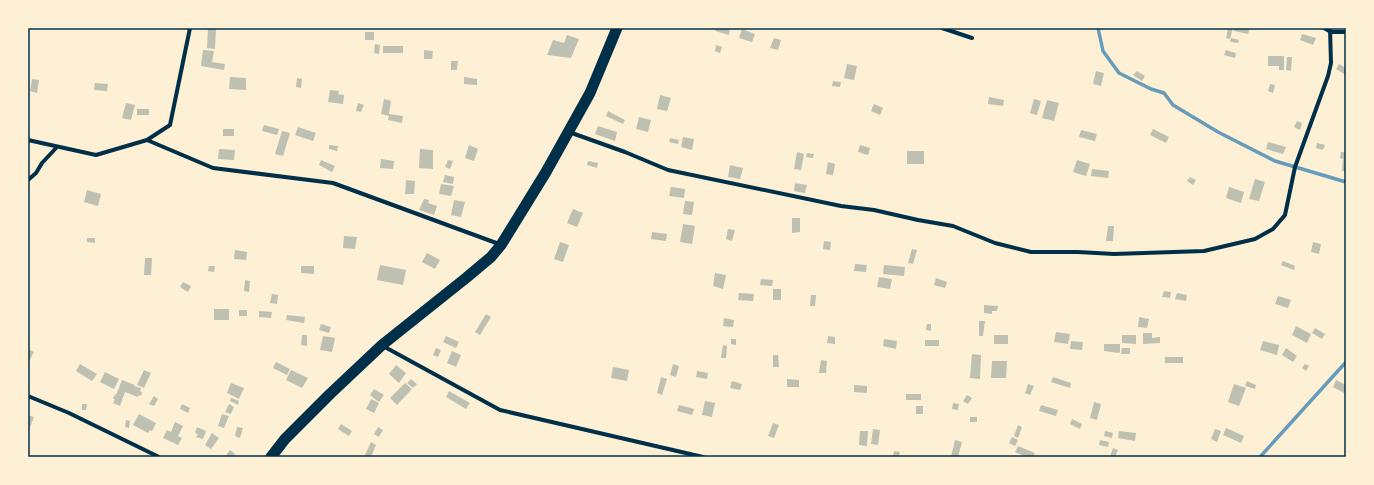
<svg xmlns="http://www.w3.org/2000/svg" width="1374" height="485" font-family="Spectral,serif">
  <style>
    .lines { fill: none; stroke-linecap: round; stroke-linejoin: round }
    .stream { stroke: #669bbc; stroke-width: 3.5 }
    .building { fill: #bec0b2 }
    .minor { stroke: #003049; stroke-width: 4 }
    .trunk { stroke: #003049; stroke-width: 11 }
    .neatline { fill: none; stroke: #003049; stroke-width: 1.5 }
  </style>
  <rect width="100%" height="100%" fill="#fdf0d5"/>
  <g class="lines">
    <path class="stream" d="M 1098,28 L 1103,51 L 1119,73 L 1151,89 L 1164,93 L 1173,105 L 1218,132 L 1275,161 L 1346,182
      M 1260,457 L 1346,362"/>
  </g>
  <path class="building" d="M 208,28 L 216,28 L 215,49 L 207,48 Z
    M 716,28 L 730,28 L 729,35 L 715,31 Z
    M 1228,28 L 1233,28 L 1230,39 L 1226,38 Z
    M 1235,28 L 1250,28 L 1248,34 L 1234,31 Z
    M 742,29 L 755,34 L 752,42 L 739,38 Z
    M 365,32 L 374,32 L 374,40 L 365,40 Z
    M 1302,34 L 1316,38 L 1313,45 L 1300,40 Z
    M 567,35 L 579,39 L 571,58 L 547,55 L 553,40 L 564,43 Z
    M 774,38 L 781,40 L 778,50 L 770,48 Z
    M 1231,38 L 1239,40 L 1238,43 L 1230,42 Z
    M 375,44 L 380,45 L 379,54 L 374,53 Z
    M 716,45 L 722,47 L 720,53 L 715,51 Z
    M 383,46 L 403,46 L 403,53 L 383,53 Z
    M 203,50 L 214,51 L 212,62 L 225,64 L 224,70 L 201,66 Z
    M 424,50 L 433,51 L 432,59 L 424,59 Z
    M 1226,50 L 1236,53 L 1235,58 L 1224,55 Z
    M 1268,56 L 1284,56 L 1284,70 L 1279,70 L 1279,66 L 1268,66 Z
    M 1287,57 L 1292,57 L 1291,71 L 1286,70 Z
    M 451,61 L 458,61 L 457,70 L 451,70 Z
    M 847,64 L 857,66 L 854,80 L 844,78 Z
    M 1339,64 L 1346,68 L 1346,75 L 1336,69 Z
    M 1096,71 L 1104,73 L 1101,86 L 1093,84 Z
    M 1137,71 L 1145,76 L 1142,81 L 1133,75 Z
    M 230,77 L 246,78 L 246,90 L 229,89 Z
    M 464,77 L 477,79 L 477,85 L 464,84 Z
    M 297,78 L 302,79 L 301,88 L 296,87 Z
    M 32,79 L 39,80 L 37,93 L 30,91 Z
    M 833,81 L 841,82 L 840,87 L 832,86 Z
    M 95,83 L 108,84 L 107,91 L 94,90 Z
    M 1270,84 L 1275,85 L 1273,93 L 1268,91 Z
    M 330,90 L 339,91 L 338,94 L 344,95 L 343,104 L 328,102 Z
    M 660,95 L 671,98 L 667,111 L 657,109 Z
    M 989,97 L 1004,100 L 1003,106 L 988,104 Z
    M 384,99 L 391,101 L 389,114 L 403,116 L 402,123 L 388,120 L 389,116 L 381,114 Z
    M 1034,99 L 1041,101 L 1037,115 L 1030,113 Z
    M 1047,100 L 1059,103 L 1054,121 L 1042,118 Z
    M 126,103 L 135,105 L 131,120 L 122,118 Z
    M 358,103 L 364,105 L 361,112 L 356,111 Z
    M 874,104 L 883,108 L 880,115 L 871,111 Z
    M 137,109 L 149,109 L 149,115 L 137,115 Z
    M 608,111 L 625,120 L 623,124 L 606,116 Z
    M 639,117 L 651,120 L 648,132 L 636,129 Z
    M 1297,121 L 1302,123 L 1300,130 L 1294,127 Z
    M 264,125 L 279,129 L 277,135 L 262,131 Z
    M 598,126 L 617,132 L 615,141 L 595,134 Z
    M 298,127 L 316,133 L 313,141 L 295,135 Z
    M 223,129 L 234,129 L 234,136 L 223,136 Z
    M 1153,129 L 1169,137 L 1166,143 L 1150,135 Z
    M 1081,130 L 1097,134 L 1095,141 L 1079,137 Z
    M 282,131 L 290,133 L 283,156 L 275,154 Z
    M 683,137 L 694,139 L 692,150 L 681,147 Z
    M 670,138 L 679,140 L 678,144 L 669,142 Z
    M 1268,142 L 1286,147 L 1283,154 L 1266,149 Z
    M 1317,143 L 1325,145 L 1323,150 L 1316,148 Z
    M 329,145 L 338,146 L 337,151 L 329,149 Z
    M 469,145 L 478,149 L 474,161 L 465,158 Z
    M 860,145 L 870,148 L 868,155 L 858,152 Z
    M 219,149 L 235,150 L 234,160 L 218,159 Z
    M 420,149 L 433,150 L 433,169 L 419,168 Z
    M 907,151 L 924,151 L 924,164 L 907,164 Z
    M 797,152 L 804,154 L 801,170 L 794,169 Z
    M 1341,152 L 1346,152 L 1346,171 L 1342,171 L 1343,159 L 1340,158 Z
    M 807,153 L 814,154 L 813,158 L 806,157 Z
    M 381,159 L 394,161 L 393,169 L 380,168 Z
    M 321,160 L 335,166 L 332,172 L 319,165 Z
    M 448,160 L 453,161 L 450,169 L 445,167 Z
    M 1077,160 L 1090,164 L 1086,176 L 1073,172 Z
    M 588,161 L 598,163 L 597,168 L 587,165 Z
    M 828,162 L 835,164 L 833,175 L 826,174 Z
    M 730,165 L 743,168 L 740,179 L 728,177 Z
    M 1092,169 L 1109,171 L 1108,178 L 1091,176 Z
    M 445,175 L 454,177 L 453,184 L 443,182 Z
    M 1190,177 L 1196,180 L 1193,185 L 1187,181 Z
    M 1255,179 L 1265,182 L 1259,201 L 1249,199 Z
    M 406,180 L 415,181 L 414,194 L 405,194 Z
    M 795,183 L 807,185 L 805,193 L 794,191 Z
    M 441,184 L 454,186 L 451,196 L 439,194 Z
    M 671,187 L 685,189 L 684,198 L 669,196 Z
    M 1229,187 L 1244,192 L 1241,203 L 1226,198 Z
    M 87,190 L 101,194 L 98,206 L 84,202 Z
    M 424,199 L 429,200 L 428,203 L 437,206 L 434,215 L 419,210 Z
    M 454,200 L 465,202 L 461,217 L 451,215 Z
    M 685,201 L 694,202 L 692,215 L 683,214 Z
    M 573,209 L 583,213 L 577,227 L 567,223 Z
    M 792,218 L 800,218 L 800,232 L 792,233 Z
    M 683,224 L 695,226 L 692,244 L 680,242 Z
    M 1108,226 L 1114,226 L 1113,241 L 1106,241 Z
    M 728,229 L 735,230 L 732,241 L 726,239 Z
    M 652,232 L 667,234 L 666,241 L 651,239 Z
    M 344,236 L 357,237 L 355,249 L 343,248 Z
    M 87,238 L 95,238 L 95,243 L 87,242 Z
    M 824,241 L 831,242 L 830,250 L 823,249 Z
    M 560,242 L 569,245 L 563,262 L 554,259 Z
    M 1313,242 L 1321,244 L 1319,254 L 1311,252 Z
    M 912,249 L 917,250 L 913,264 L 908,263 Z
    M 235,250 L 247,252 L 246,260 L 234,259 Z
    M 427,253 L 440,260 L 435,269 L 422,262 Z
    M 145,258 L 152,258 L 151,275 L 144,275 Z
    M 1283,261 L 1295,266 L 1294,270 L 1281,265 Z
    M 855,264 L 867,265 L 866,272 L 854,271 Z
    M 380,265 L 406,270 L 403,285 L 377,280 Z
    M 884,265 L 905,267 L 904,276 L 883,274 Z
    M 209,266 L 215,266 L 214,272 L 208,271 Z
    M 301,266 L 314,266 L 314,274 L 301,273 Z
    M 715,273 L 726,275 L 723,289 L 713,286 Z
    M 879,277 L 892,279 L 890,289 L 877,287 Z
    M 936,278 L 947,282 L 945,288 L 934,285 Z
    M 761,279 L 773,280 L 772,286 L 760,285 Z
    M 245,280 L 250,281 L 249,292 L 244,291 Z
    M 183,282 L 191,286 L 188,292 L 180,287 Z
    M 773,289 L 781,289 L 781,300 L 773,300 Z
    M 1164,291 L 1171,292 L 1170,298 L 1162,297 Z
    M 739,293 L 754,294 L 753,301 L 738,300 Z
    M 1177,293 L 1187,295 L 1186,301 L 1175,299 Z
    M 272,294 L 278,295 L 277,304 L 270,303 Z
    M 811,295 L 816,295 L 815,306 L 810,306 Z
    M 1278,296 L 1291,300 L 1288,308 L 1275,304 Z
    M 984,305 L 998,306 L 997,311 L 992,311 L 992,314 L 984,313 Z
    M 214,309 L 229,309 L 229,320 L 214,320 Z
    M 239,310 L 247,310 L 247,316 L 239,316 Z
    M 259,311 L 272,312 L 271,318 L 259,317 Z
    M 486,314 L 491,317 L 480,335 L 475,332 Z
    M 287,315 L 305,317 L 304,323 L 286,320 Z
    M 1139,317 L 1149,319 L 1147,328 L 1138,327 Z
    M 724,318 L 734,320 L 733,327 L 723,326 Z
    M 979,321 L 985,321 L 983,336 L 979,336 Z
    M 321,324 L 331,327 L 329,333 L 319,330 Z
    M 927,324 L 931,324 L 931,331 L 926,330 Z
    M 1296,326 L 1311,334 L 1307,343 L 1292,335 Z
    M 1315,328 L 1325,334 L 1322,339 L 1312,333 Z
    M 1056,332 L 1070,334 L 1068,344 L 1054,342 Z
    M 1143,333 L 1152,333 L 1152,338 L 1160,337 L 1160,343 L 1143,344 Z
    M 302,335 L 307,335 L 307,346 L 301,345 Z
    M 994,335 L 1008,335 L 1008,344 L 994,344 Z
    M 1122,335 L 1136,335 L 1136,344 L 1122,343 Z
    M 323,336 L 335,338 L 332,352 L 320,350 Z
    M 446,336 L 459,342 L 456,348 L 443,342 Z
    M 828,336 L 835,337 L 835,344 L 827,343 Z
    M 731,339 L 736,339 L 736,345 L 731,344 Z
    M 884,339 L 897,341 L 896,349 L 883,346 Z
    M 925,340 L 939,340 L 939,346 L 925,346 Z
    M 1071,341 L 1083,342 L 1082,350 L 1070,349 Z
    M 1263,341 L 1279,345 L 1277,355 L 1260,350 Z
    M 1104,344 L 1120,344 L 1120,352 L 1119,353 L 1104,351 Z
    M 723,345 L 727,346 L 726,358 L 721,358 Z
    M 436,348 L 441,350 L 438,357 L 433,355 Z
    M 1122,348 L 1130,348 L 1130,354 L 1121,354 Z
    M 1286,348 L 1297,356 L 1293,362 L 1282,355 Z
    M 28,349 L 34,352 L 28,363 Z
    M 452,351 L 461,355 L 456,367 L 447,363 Z
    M 972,354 L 981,355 L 980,379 L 970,378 Z
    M 773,355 L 778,355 L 779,367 L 773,367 Z
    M 1165,357 L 1183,357 L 1183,363 L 1165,363 Z
    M 821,360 L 827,361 L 826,373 L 819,373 Z
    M 992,361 L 1007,361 L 1006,378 L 991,378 Z
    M 276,362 L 290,369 L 287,375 L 273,368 Z
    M 80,364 L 97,374 L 92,381 L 76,371 Z
    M 673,364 L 679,366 L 676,377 L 670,375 Z
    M 1305,364 L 1309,366 L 1306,371 L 1302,368 Z
    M 396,365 L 406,373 L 399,383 L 389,374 Z
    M 613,367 L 629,370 L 627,381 L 611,378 Z
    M 144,370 L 151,373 L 144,388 L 137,385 Z
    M 291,370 L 308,378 L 302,388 L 286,380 Z
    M 697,371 L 708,373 L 707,379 L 696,377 Z
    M 105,372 L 119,379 L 114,389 L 100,382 Z
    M 661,377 L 667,379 L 662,395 L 657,393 Z
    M 1053,377 L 1071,383 L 1070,388 L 1051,382 Z
    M 411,379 L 417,384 L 413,388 L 407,383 Z
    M 787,379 L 799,380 L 799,387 L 787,387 Z
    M 122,380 L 135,385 L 134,386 L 141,388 L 140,391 L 142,392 L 141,396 L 139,395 L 138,397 L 125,392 L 120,406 L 113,403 L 115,399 L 113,399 L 115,394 L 116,395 Z
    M 1336,380 L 1346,385 L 1346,394 L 1333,387 Z
    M 732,381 L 742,384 L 740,390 L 730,388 Z
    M 1247,381 L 1256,385 L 1255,389 L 1245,386 Z
    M 231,383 L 244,388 L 239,399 L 227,393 Z
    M 405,383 L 412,389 L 397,405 L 390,398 Z
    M 1028,384 L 1034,386 L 1030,395 L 1025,393 Z
    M 1234,384 L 1246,388 L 1239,406 L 1228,402 Z
    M 854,385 L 867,386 L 867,393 L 854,392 Z
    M 374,389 L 384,395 L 379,402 L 370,395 Z
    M 449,391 L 470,403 L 466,409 L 446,397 Z
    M 906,394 L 921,394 L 921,400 L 906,400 Z
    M 967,395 L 972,398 L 968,404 L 963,401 Z
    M 154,396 L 158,399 L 154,406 L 149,404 Z
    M 231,398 L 239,401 L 238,405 L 230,401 Z
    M 371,399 L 379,403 L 374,413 L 366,409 Z
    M 705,401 L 715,403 L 712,417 L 702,415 Z
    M 1094,402 L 1101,404 L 1097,420 L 1090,418 Z
    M 953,403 L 959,404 L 958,410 L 952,409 Z
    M 82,404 L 87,404 L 86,410 L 82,410 Z
    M 182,404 L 190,408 L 188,413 L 180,409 Z
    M 229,404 L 234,407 L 231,414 L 225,412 Z
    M 679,405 L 694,409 L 692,415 L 677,411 Z
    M 1041,405 L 1058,410 L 1056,416 L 1039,411 Z
    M 916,406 L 923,406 L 923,414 L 916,414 Z
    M 139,414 L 156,423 L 152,431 L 150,430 L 148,433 L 133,425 Z
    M 222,414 L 229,416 L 224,428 L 218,426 Z
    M 28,415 L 34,417 L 28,432 Z
    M 970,417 L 977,417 L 977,422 L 970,422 Z
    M 1072,419 L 1082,424 L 1080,429 L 1070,424 Z
    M 126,420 L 130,421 L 129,428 L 125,427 Z
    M 175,422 L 183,426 L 178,436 L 182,438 L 178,445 L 163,438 L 167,430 L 171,432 Z
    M 773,423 L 779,425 L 774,438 L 768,436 Z
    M 341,424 L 352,431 L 349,436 L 338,429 Z
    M 1018,425 L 1022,427 L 1018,438 L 1014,436 Z
    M 197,427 L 206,431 L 203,439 L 196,437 L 198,434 L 195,433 Z
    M 237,427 L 243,428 L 240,438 L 235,436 Z
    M 378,427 L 383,430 L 379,437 L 374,434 Z
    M 1226,428 L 1244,436 L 1241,443 L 1223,435 Z
    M 873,429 L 880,430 L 878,445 L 871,444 Z
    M 1215,429 L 1221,431 L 1217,442 L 1211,439 Z
    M 860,431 L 868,431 L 867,446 L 859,445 Z
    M 1105,431 L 1113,433 L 1112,438 L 1104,436 Z
    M 1119,431 L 1136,433 L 1135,441 L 1118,438 Z
    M 212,433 L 219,438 L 211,449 L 205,445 Z
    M 1012,437 L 1018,440 L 1015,446 L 1009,443 Z
    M 955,440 L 962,442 L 958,457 L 951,457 Z
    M 1100,440 L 1109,442 L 1108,447 L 1099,445 Z
    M 371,442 L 376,445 L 371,457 L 364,457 Z
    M 1018,446 L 1035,453 L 1033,457 L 1028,457 L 1015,452 Z
    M 1113,448 L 1118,450 L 1115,457 L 1110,457 Z
    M 230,450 L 235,454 L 233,457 L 225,457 Z
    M 894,451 L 900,452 L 899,457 L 893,456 Z"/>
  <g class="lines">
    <path class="minor" d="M 942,28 L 972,38
      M 1324,28 L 1331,32 L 1346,32
      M 569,132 L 625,152 L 668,170 L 841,206 L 874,210 L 918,220 L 953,226 L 995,243 L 1031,252 L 1078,252 L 1114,254 L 1204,251 L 1255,239 L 1273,229 L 1285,215 L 1295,167 L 1328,76 L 1331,63 L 1330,28
      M 28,140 L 96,155 L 147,140 L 170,125 L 190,28
      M 147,140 L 213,168 L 333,183 L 499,244
      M 28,180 L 36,173 L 42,163 L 57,147
      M 383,346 L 500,410 L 703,457
      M 28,396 L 69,413 L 159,457"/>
    <path class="trunk" d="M 271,457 L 285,439 L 330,394 L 382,345 L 466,278 L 491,257 L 501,245 L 546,172 L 590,93 L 617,28"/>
  </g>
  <rect width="1374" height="485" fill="none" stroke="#fdf0d5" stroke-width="58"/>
  <rect x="29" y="29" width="1316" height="427" class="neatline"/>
</svg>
